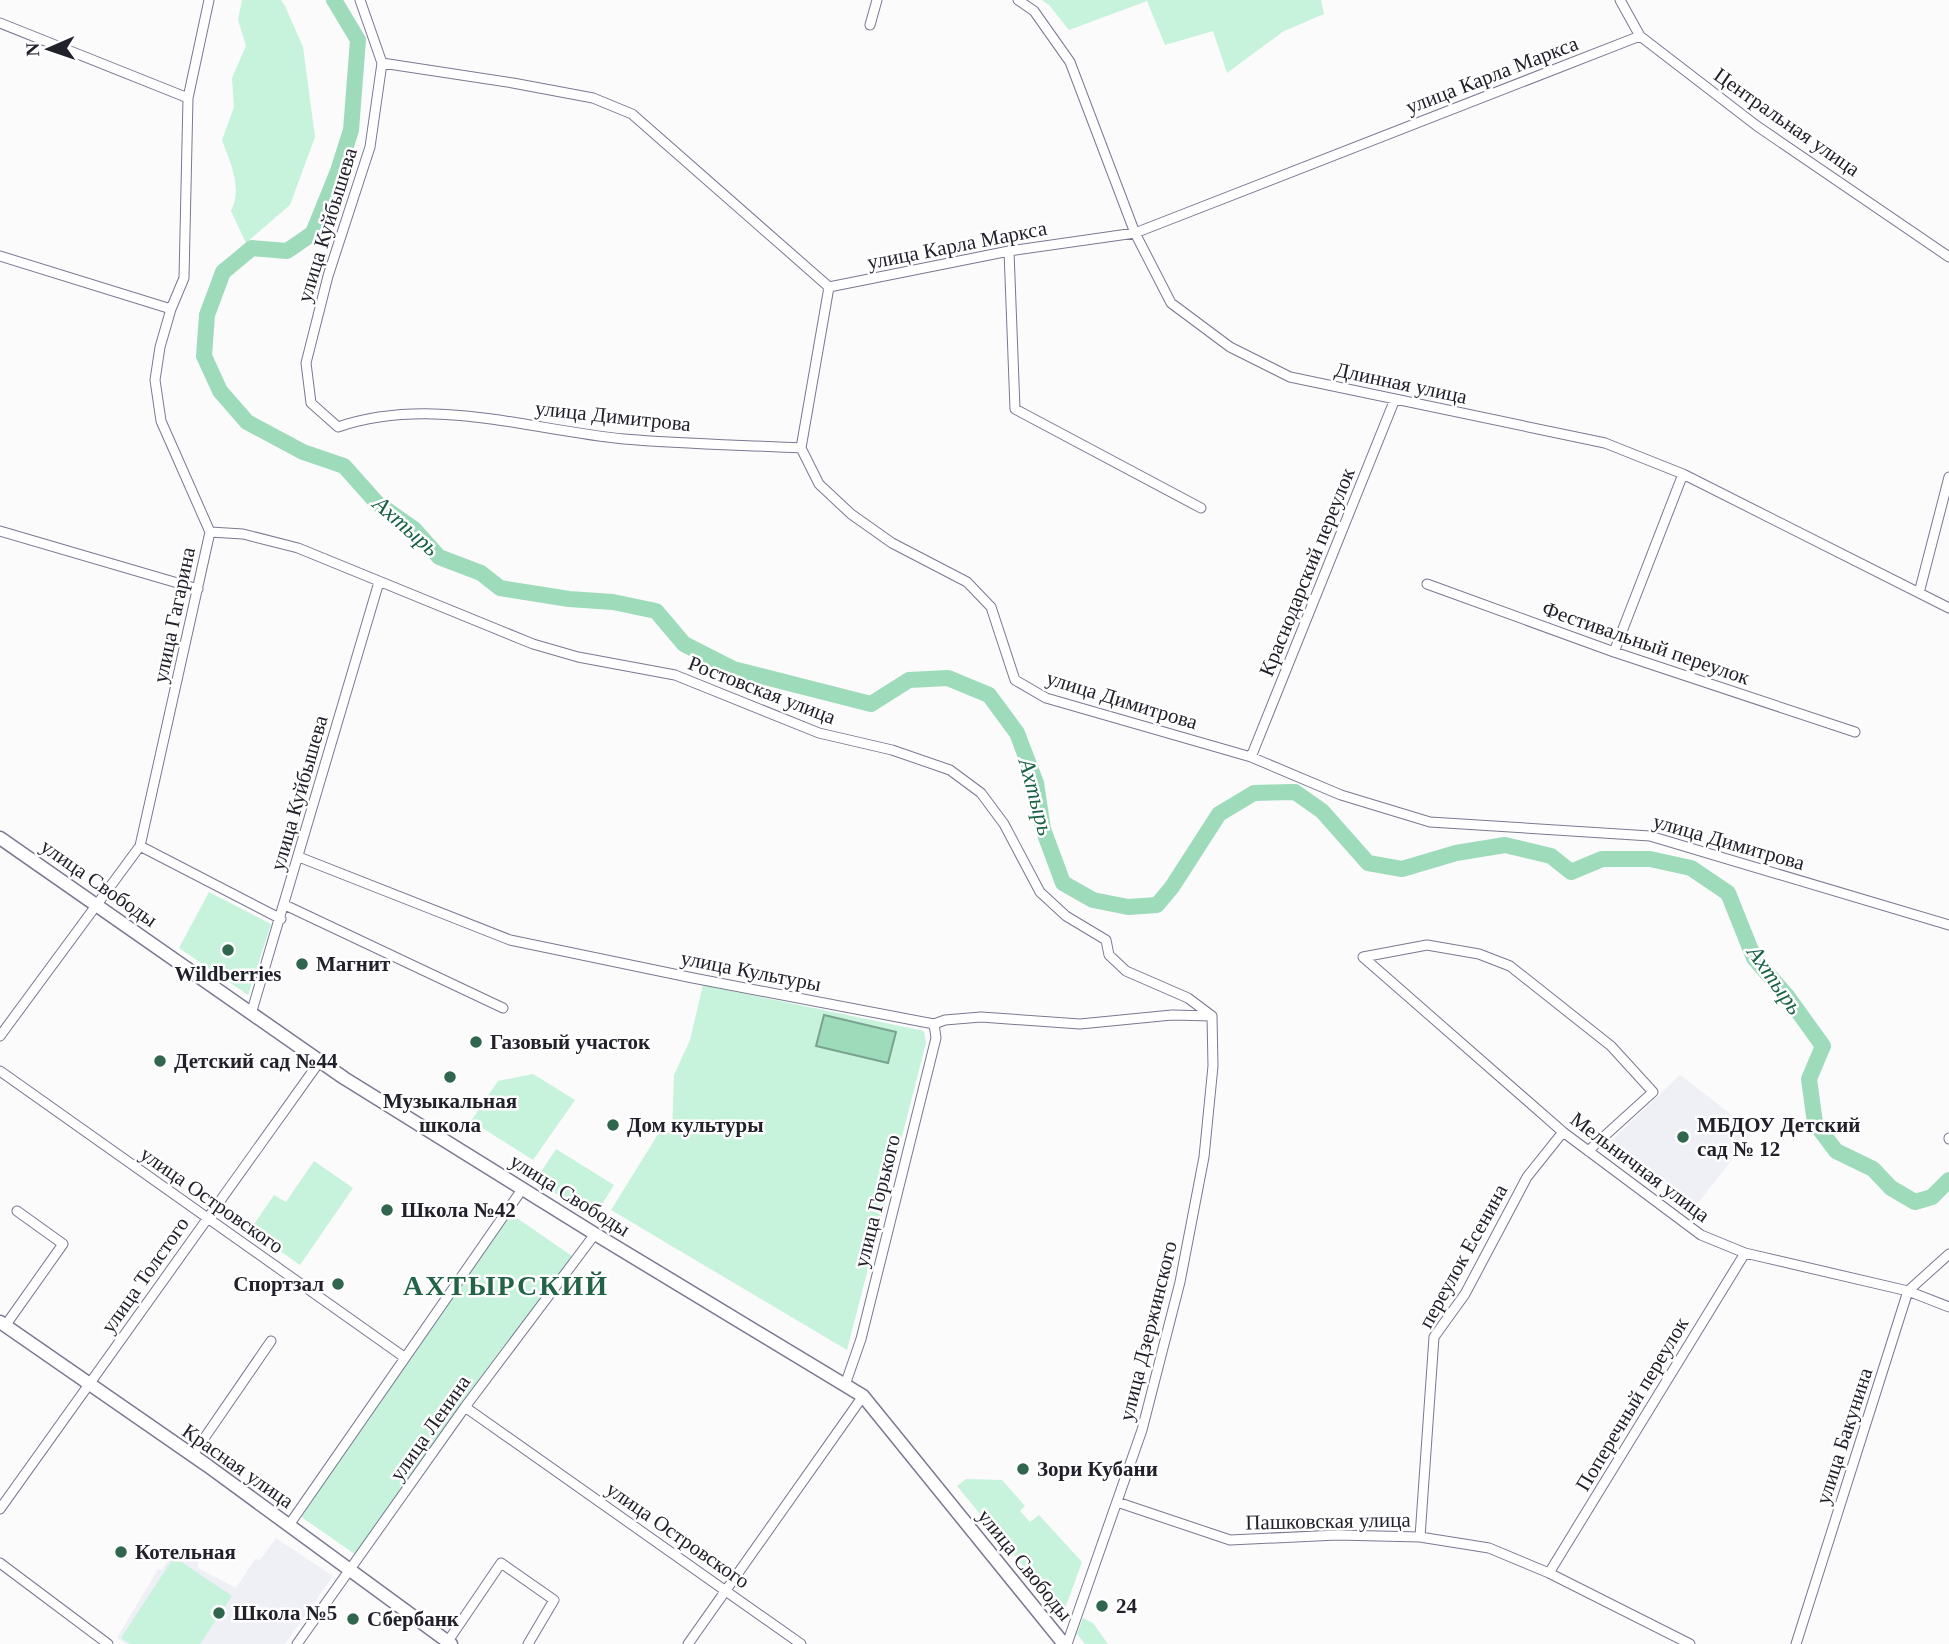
<svg xmlns="http://www.w3.org/2000/svg" width="1949" height="1644" font-family="'Times New Roman',serif">
  <style>
    .built { fill: #efeff6 }
    .green { fill: #c7f2db }
    .water { fill: #9ddbbb; stroke: #78a390; stroke-width: 2 }
    .lines { fill: none; stroke-linecap: round; stroke-linejoin: round }
    .river { stroke: #9ddbbb; stroke-width: 16 }
    .street-casing { stroke: #797992; stroke-width: 11 }
    .secondary-casing { stroke: #797992; stroke-width: 15 }
    .street { stroke: #fff; stroke-width: 9 }
    .secondary { stroke: #fff; stroke-width: 12 }
    .poi-dot { fill: #2f664d; stroke: #fff; stroke-width: 2.5 }
    .labels { text-anchor: middle; dominant-baseline: central; stroke-width: 5; stroke-linejoin: round; paint-order: stroke }
    .street-label { font-size: 21px; fill: #21212b; stroke: #fff }
    .poi-label { font-size: 21px; font-weight: bold; fill: #21212b; stroke: #fff; text-anchor: start }
    .water-label { font-size: 23px; font-style: italic; fill: #196245; stroke: #fff }
    .district-label { font-size: 28px; font-weight: bold; letter-spacing: 2px; fill: #236348; stroke: #fff }
  </style>
  <rect width="100%" height="100%" fill="#fbfbfb"/>
  <path class="built" d="M 1680,1075 L 1754,1132 L 1694,1208 L 1610,1142 Z
    M 276,1538 L 333,1576 L 285,1644 L 126,1644 L 117,1638 L 158,1569 L 162,1570 L 172,1554 L 187,1561 L 191,1558 L 198,1561 L 198,1568 L 236,1588 L 255,1559 L 260,1560 Z"/>
  <path class="green" d="M 242,0 L 281,0 L 285,6 L 303,47 L 315,137 L 290,205 L 246,243 L 231,211 C 243,188 230,162 222,140 L 234,107 L 232,78 L 246,46 L 238,20 Z
    M 1042,0 L 1321,0 L 1324,14 L 1284,31 L 1227,73 L 1213,31 L 1165,45 L 1147,1 L 1069,30 L 1049,5 Z
    M 209,892 L 271,924 L 248,995 L 179,948 Z
    M 703,985 L 924,1031 L 926,1043 L 847,1350 L 611,1210 L 660,1131 L 672,1132 L 674,1075 L 690,1040 Z
    M 533,1074 L 575,1100 L 533,1160 L 471,1121 L 498,1081 Z
    M 556,1149 L 614,1185 L 594,1217 L 535,1181 Z
    M 314,1161 L 353,1188 L 300,1265 L 250,1230 L 274,1195 L 286,1202 Z
    M 511,1214 L 572,1256 L 356,1555 L 300,1516 Z
    M 966,1479 L 1002,1480 L 1025,1506 L 1020,1511 L 1030,1522 L 1039,1515 L 1082,1562 L 1063,1614 L 957,1486 Z
    M 174,1557 L 232,1596 L 200,1644 L 130,1644 L 121,1638 Z
    M 1083,1618 L 1093,1623 L 1108,1644 L 1085,1644 L 1077,1634 Z"/>
  <path class="water" d="M 824,1015 L 896,1032 L 888,1063 L 816,1046 Z"/>
  <g class="lines">
    <path class="river" d="M 334,0 L 358,40 L 351,130 L 338,171 L 313,233 L 287,251 L 252,248 L 223,272 L 207,315 L 204,356 L 220,391 L 247,422 L 303,452 L 344,466 L 377,503 L 414,529 L 439,557 L 481,573 L 500,588 L 569,599 L 613,602 L 656,611 L 684,644 L 733,669 L 871,704 L 909,680 L 948,678 L 989,695 L 1017,733 L 1036,783 L 1043,829 L 1063,883 L 1093,900 L 1128,907 L 1157,905 L 1172,887 L 1219,814 L 1254,793 L 1295,792 L 1322,811 L 1368,863 L 1402,869 L 1456,853 L 1505,845 L 1551,856 L 1571,872 L 1602,859 L 1650,859 L 1691,868 L 1728,893 L 1754,958 L 1787,996 L 1823,1046 L 1809,1079 L 1815,1123 L 1836,1151 L 1873,1169 L 1891,1188 L 1915,1202 L 1932,1197 L 1949,1180"/>
    <defs>
      <path id="street" d="M 360,0 L 382,63 L 513,83 L 593,98 L 632,114 L 829,287 L 1009,251 L 1135,233 L 1640,36
        M 1018,0 L 1034,11 L 1070,62 L 1135,233 L 1171,303 L 1230,347 L 1290,377 L 1605,443 L 1683,474 L 1949,608
        M 1620,0 L 1640,36 L 1757,126 L 1949,257
        M 0,23 L 188,98
        M 870,25 L 877,0
        M 382,63 L 370,147 L 328,276 L 306,363 L 311,403 L 338,427 C 432,395 530,430 624,439 C 683,444 742,445 801,448 L 819,484 L 851,514 L 892,543 L 967,582 L 991,607 L 1015,680 L 1046,698 L 1251,757 L 1341,795 L 1430,822 L 1650,836 L 1949,925
        M 1009,251 L 1015,409 L 1201,508
        M 0,256 L 171,309
        M 801,448 L 829,287
        M 0,531 L 198,589
        M 210,532 L 243,534 L 298,548 L 533,644 L 578,657 L 675,675 L 819,733 L 892,750 L 950,770 L 981,793 L 1004,824 L 1040,892 L 1066,916 L 1106,940 L 1109,955 L 1126,971 L 1188,998 L 1212,1016
        M 1427,584 L 1614,652 L 1855,732
        M 1919,593 L 1949,477
        M 1614,652 L 1683,474
        M 1251,757 L 1395,399
        M 140,846 L 281,919
        M 299,857 L 510,940 L 693,978 L 934,1024 L 945,1020 L 981,1017 L 1080,1024 L 1172,1015 L 1212,1016
        M 285,905 L 503,1008
        M 1363,957 L 1563,1132 L 1701,1235 L 1745,1253 L 1908,1291 L 1949,1307
        M 1363,957 L 1427,945 L 1479,954 L 1510,966 L 1611,1046 L 1653,1092 L 1588,1151
        M 251,1014 L 379,582
        M 0,1036 L 140,846 L 210,532 L 161,421 L 155,380 L 160,347 L 171,309 L 184,278 L 188,98 L 209,0
        M 0,1071 L 404,1357
        M 1949,1139 L 1949,1138
        M 5,1326 L 63,1244 L 17,1211
        M 845,1385 L 861,1339 L 936,1038 L 934,1024
        M 465,1407 L 801,1644
        M 192,1456 L 271,1341
        M 1117,1502 L 1230,1540 L 1337,1535 L 1420,1537 L 1489,1548 L 1549,1573 L 1690,1644
        M 0,1509 L 320,1061
        M 289,1525 L 523,1188
        M 1420,1537 L 1434,1337 L 1465,1294 L 1527,1177 L 1563,1132
        M 0,1563 L 108,1644
        M 1549,1573 L 1745,1253
        M 297,1644 L 465,1407 L 595,1234
        M 446,1644 L 501,1563 L 554,1600 L 528,1644
        M 688,1644 L 863,1396
        M 1067,1644 L 1142,1430 L 1180,1282 L 1204,1157 L 1213,1066 L 1212,1016
        M 1796,1644 L 1908,1291 L 1949,1254"/>
      <path id="secondary" d="M 0,838 L 344,1078 L 595,1234 L 863,1396 L 1064,1644
        M 0,1322 L 208,1466 L 451,1644"/>
    </defs>
    <use href="#street" class="street-casing"/>
    <use href="#secondary" class="secondary-casing"/>
    <use href="#street" class="street"/>
    <use href="#secondary" class="secondary"/>
  </g>
  <g class="poi-dot">
    <circle cx="228" cy="950" r="7"/>
    <circle cx="302" cy="964" r="7"/>
    <circle cx="476" cy="1042" r="7"/>
    <circle cx="160" cy="1061" r="7"/>
    <circle cx="450" cy="1077" r="7"/>
    <circle cx="613" cy="1125" r="7"/>
    <circle cx="1683" cy="1137" r="7"/>
    <circle cx="387" cy="1210" r="7"/>
    <circle cx="338" cy="1284" r="7"/>
    <circle cx="1023" cy="1469" r="7"/>
    <circle cx="121" cy="1552" r="7"/>
    <circle cx="1102" cy="1606" r="7"/>
    <circle cx="219" cy="1613" r="7"/>
    <circle cx="353" cy="1619" r="7"/>
  </g>
  <g class="labels">
    <g class="street-label">
      <text transform="translate(1492 75) rotate(-21)">улица Карла Маркса</text>
      <text transform="translate(1787 122) rotate(35)">Центральная улица</text>
      <text transform="translate(327 225) rotate(-73)">улица Куйбышева</text>
      <text transform="translate(957 245) rotate(-11)">улица Карла Маркса</text>
      <text transform="translate(1401 383) rotate(12)">Длинная улица</text>
      <text transform="translate(613 416) rotate(6)">улица Димитрова</text>
      <text transform="translate(1307 572) rotate(-68)">Краснодарский переулок</text>
      <text transform="translate(174 615) rotate(-78)">улица Гагарина</text>
      <text transform="translate(1646 643) rotate(19)">Фестивальный переулок</text>
      <text transform="translate(762 690) rotate(21)">Ростовская улица</text>
      <text transform="translate(1122 700) rotate(17)">улица Димитрова</text>
      <text transform="translate(299 793) rotate(-74)">улица Куйбышева</text>
      <text transform="translate(1729 842) rotate(16)">улица Димитрова</text>
      <text transform="translate(99 883) rotate(35)">улица Свободы</text>
      <text transform="translate(751 971) rotate(11)">улица Культуры</text>
      <text transform="translate(1640 1167) rotate(37)">Мельничная улица</text>
      <text transform="translate(570 1195) rotate(32)">улица Свободы</text>
      <text transform="translate(212 1200) rotate(35)">улица Островского</text>
      <text transform="translate(877 1201) rotate(-76)">улица Горького</text>
      <text transform="translate(1463 1256) rotate(-61)">переулок Есенина</text>
      <text transform="translate(145 1275) rotate(-55)">улица Толстого</text>
      <text transform="translate(1148 1331) rotate(-76)">улица Дзержинского</text>
      <text transform="translate(1632 1404) rotate(-59)">Поперечный переулок</text>
      <text transform="translate(430 1428) rotate(-55)">улица Ленина</text>
      <text transform="translate(1844 1436) rotate(-72)">улица Бакунина</text>
      <text transform="translate(238 1466) rotate(35)">Красная улица</text>
      <text transform="translate(1328 1521) rotate(-1)">Пашковская улица</text>
      <text transform="translate(678 1535) rotate(35)">улица Островского</text>
      <text transform="translate(1025 1565) rotate(51)">улица Свободы</text>
    </g>
    <g class="poi-label">
      <text x="316" y="964">Магнит</text>
      <text x="228" y="974" text-anchor="middle">Wildberries</text>
      <text x="490" y="1042">Газовый участок</text>
      <text x="174" y="1061">Детский сад №44</text>
      <text x="450" y="1101" text-anchor="middle">Музыкальная<tspan x="450" dy="24">школа</tspan></text>
      <text x="627" y="1125">Дом культуры</text>
      <text x="1697" y="1125">МБДОУ Детский<tspan x="1697" dy="24">сад № 12</tspan></text>
      <text x="401" y="1210">Школа №42</text>
      <text x="324" y="1284" text-anchor="end">Спортзал</text>
      <text x="1037" y="1469">Зори Кубани</text>
      <text x="135" y="1552">Котельная</text>
      <text x="1116" y="1606">24</text>
      <text x="233" y="1613">Школа №5</text>
      <text x="367" y="1619">Сбербанк</text>
    </g>
    <g class="water-label">
      <text transform="translate(406 526) rotate(41)">Ахтырь</text>
      <text transform="translate(1036 797) rotate(75)">Ахтырь</text>
      <text transform="translate(1775 980) rotate(55)">Ахтырь</text>
    </g>
    <g class="district-label">
      <text x="506" y="1285">АХТЫРСКИЙ</text>
    </g>
  </g>
  <g transform="translate(49 49) rotate(268)" stroke="#ffffff" stroke-width="5" paint-order="stroke">
  <path d="M0-5L12 26L0 18L-12 26Z" fill="#21212b"/>
  <text y="-10" font-size="19" font-weight="bold" text-anchor="middle" fill="#21212b">N</text>
  </g>
</svg>
